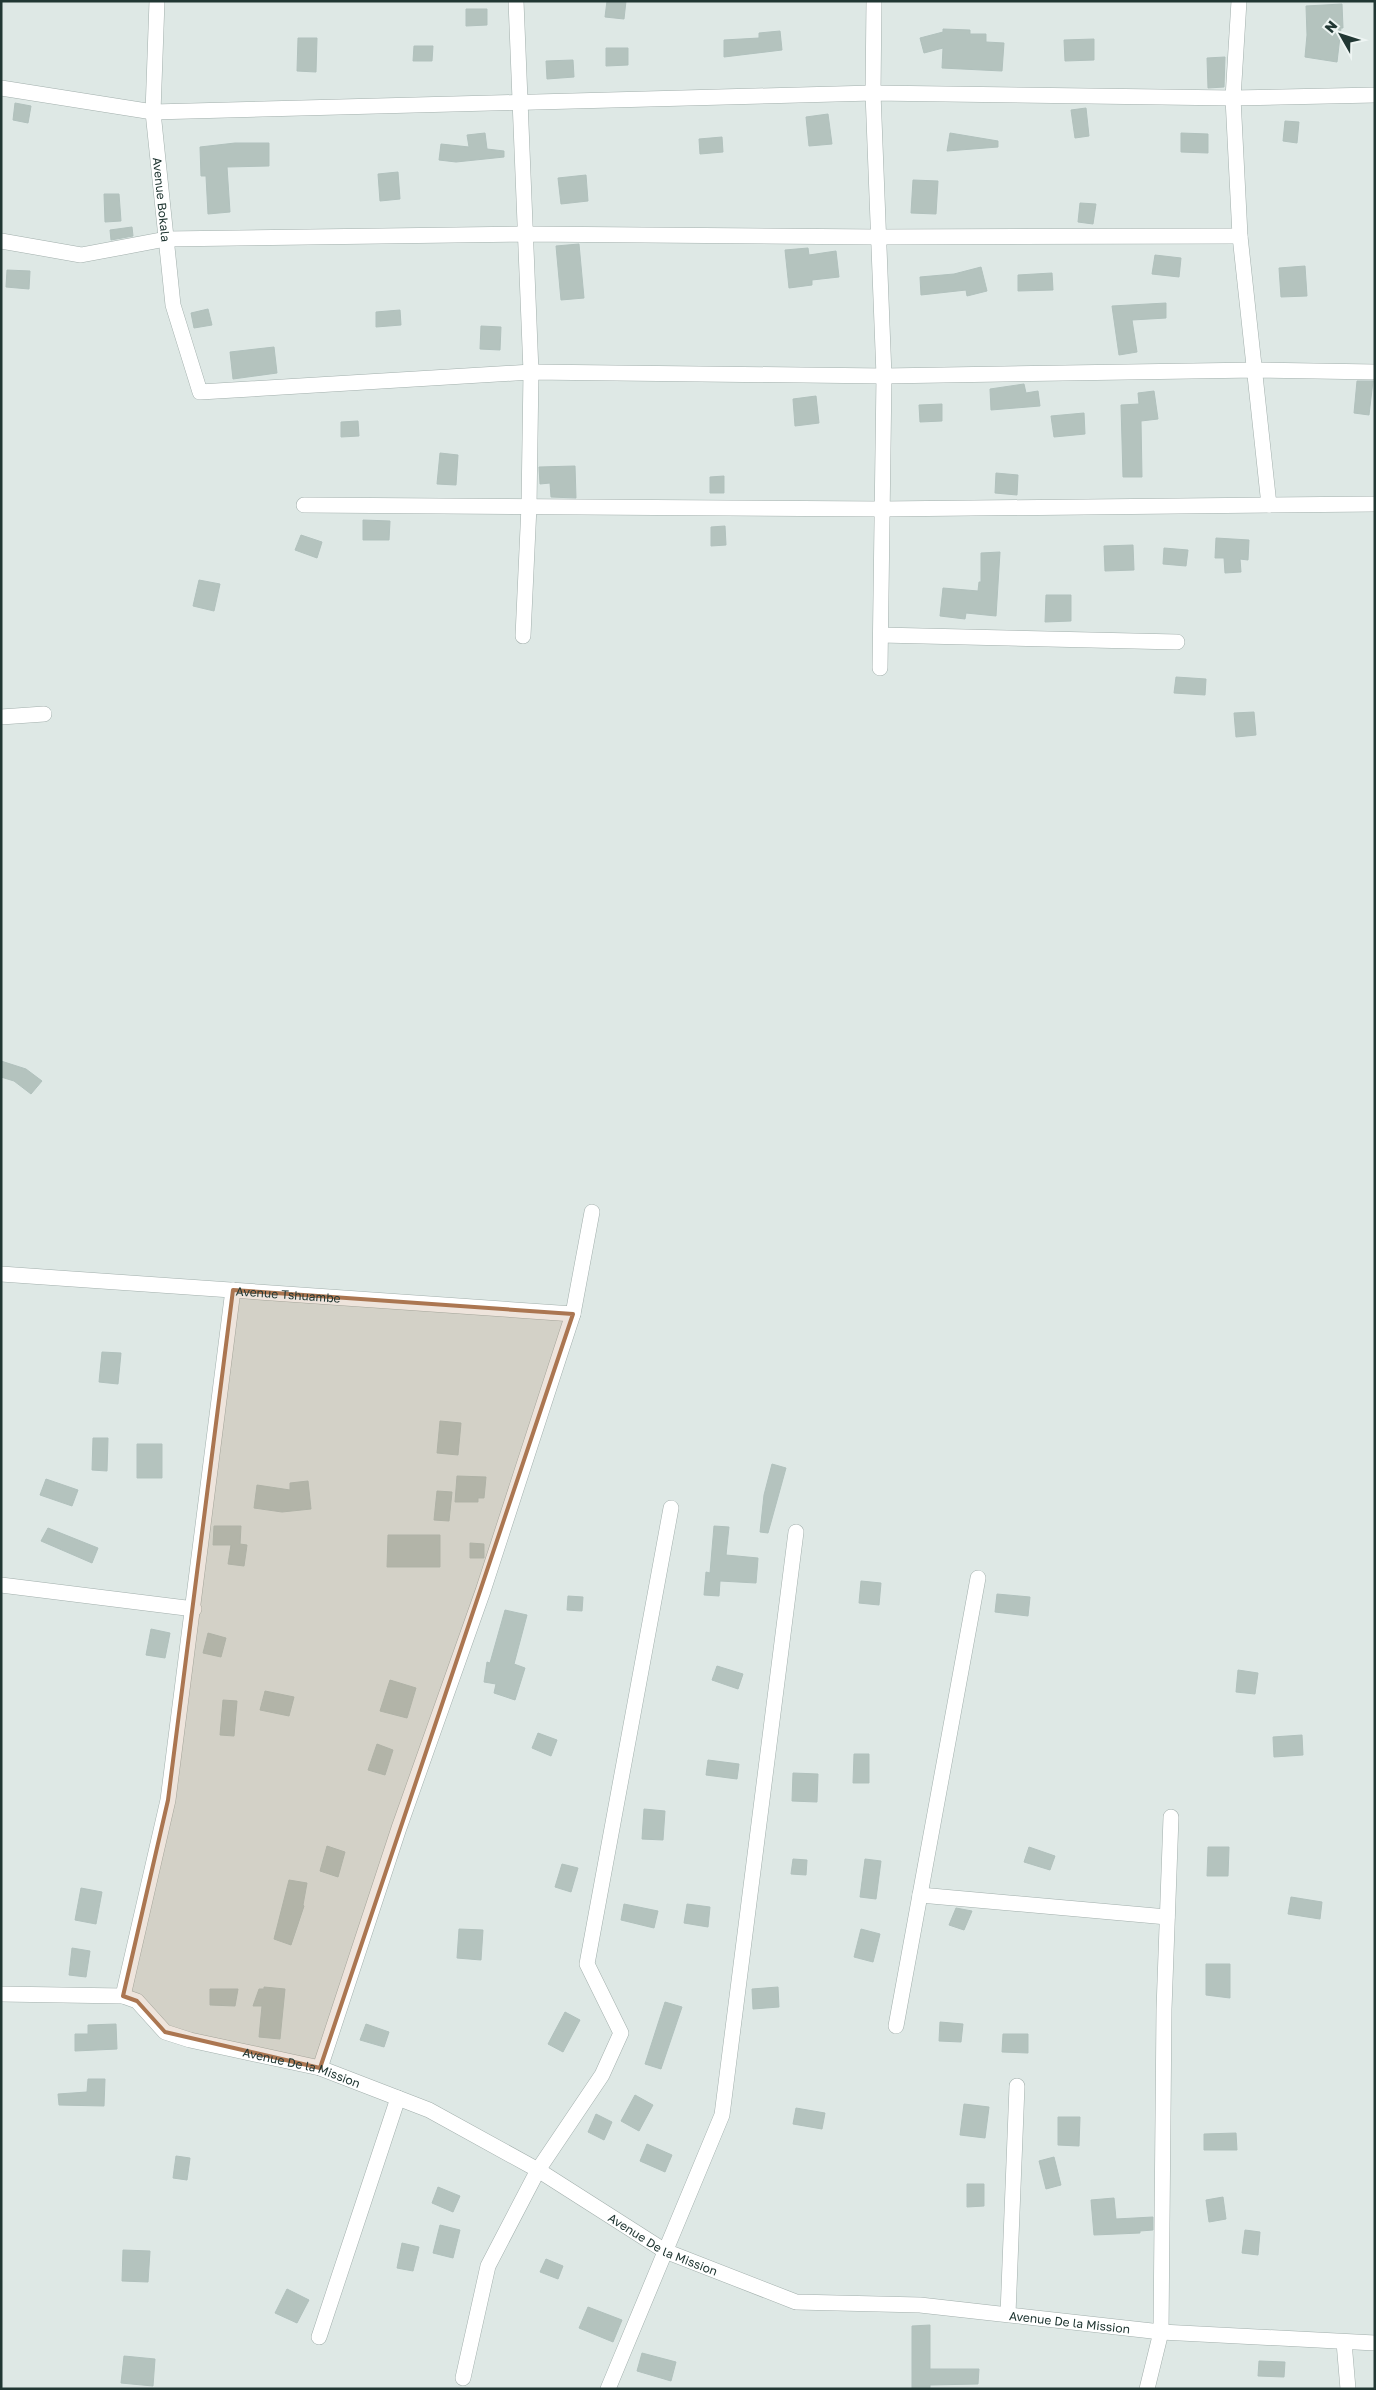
<svg xmlns="http://www.w3.org/2000/svg" width="1376" height="2390" font-family="'Golos Text',sans-serif">
  <style>
    .building { fill: #b4c3be; stroke: #b1c1bd }
    .lines { fill: none; stroke-linecap: round; stroke-linejoin: round }
    .minor-casing { stroke: #a2afac; stroke-width: 16 }
    .tertiary-casing { stroke: #a2afac; stroke-width: 16 }
    .minor { stroke: #fff; stroke-width: 15 }
    .tertiary { stroke: #fff; stroke-width: 15 }
    .marked { fill: #ab7651; fill-opacity: 0.2; stroke: #ab7651; stroke-width: 4; stroke-linejoin: round }
    .labels { text-anchor: middle; dominant-baseline: central; stroke-width: 4; stroke-linejoin: round; paint-order: stroke }
    .street-label { font-size: 12px; fill: #213733; stroke: #eef5f3 }
  </style>
  <rect width="100%" height="100%" fill="#dee8e5"/>
  <path class="building" d="M 607,1 L 626,1 L 624,19 L 605,17 Z
    M 1342,4 L 1343,28 L 1341,28 L 1337,62 L 1305,57 L 1307,35 L 1306,6 Z
    M 466,9 L 487,9 L 487,25 L 466,26 Z
    M 943,29 L 970,30 L 970,34 L 986,34 L 986,42 L 1004,43 L 1002,71 L 942,68 L 943,48 L 924,53 L 920,38 L 943,32 Z
    M 780,31 L 782,50 L 724,57 L 724,40 L 759,38 L 759,33 Z
    M 298,38 L 317,38 L 316,72 L 297,71 Z
    M 1094,39 L 1094,60 L 1065,61 L 1064,40 Z
    M 414,46 L 433,46 L 432,61 L 413,61 Z
    M 606,48 L 628,48 L 628,65 L 606,66 Z
    M 1225,57 L 1224,87 L 1208,88 L 1207,58 Z
    M 573,60 L 574,77 L 547,79 L 546,61 Z
    M 15,103 L 31,106 L 28,123 L 13,120 Z
    M 1086,108 L 1089,136 L 1075,138 L 1071,110 Z
    M 828,114 L 832,144 L 809,146 L 806,117 Z
    M 1285,121 L 1299,122 L 1297,143 L 1283,141 Z
    M 485,133 L 487,149 L 504,151 L 504,157 L 456,162 L 439,160 L 441,144 L 469,147 L 467,135 Z
    M 950,133 L 998,141 L 998,147 L 947,151 Z
    M 1181,133 L 1208,134 L 1208,153 L 1181,152 Z
    M 722,137 L 723,152 L 700,154 L 699,139 Z
    M 235,143 L 269,143 L 269,166 L 227,167 L 230,212 L 208,214 L 206,176 L 201,176 L 200,147 Z
    M 398,172 L 400,199 L 380,201 L 378,174 Z
    M 586,175 L 588,201 L 561,204 L 558,178 Z
    M 913,180 L 938,181 L 936,214 L 911,213 Z
    M 104,194 L 119,194 L 121,221 L 105,222 Z
    M 1080,203 L 1096,204 L 1093,224 L 1078,222 Z
    M 132,227 L 133,236 L 111,240 L 110,230 Z
    M 579,244 L 584,298 L 561,300 L 556,246 Z
    M 808,248 L 809,255 L 836,251 L 839,277 L 812,280 L 812,285 L 789,288 L 785,250 Z
    M 1155,255 L 1181,258 L 1179,277 L 1152,274 Z
    M 1305,266 L 1307,296 L 1281,297 L 1279,268 Z
    M 981,267 L 987,291 L 967,296 L 966,290 L 921,295 L 920,277 L 954,274 Z
    M 7,270 L 30,271 L 29,289 L 6,287 Z
    M 1052,273 L 1053,290 L 1018,291 L 1018,275 Z
    M 1166,303 L 1166,318 L 1132,320 L 1137,352 L 1119,355 L 1112,306 Z
    M 208,309 L 212,325 L 194,328 L 191,313 Z
    M 400,310 L 401,325 L 376,327 L 376,312 Z
    M 481,326 L 501,327 L 500,350 L 480,349 Z
    M 274,347 L 277,373 L 233,379 L 230,352 Z
    M 1357,381 L 1373,381 L 1369,415 L 1354,413 Z
    M 1024,384 L 1026,393 L 1038,391 L 1040,406 L 991,410 L 990,389 Z
    M 1154,391 L 1158,419 L 1141,421 L 1142,477 L 1123,477 L 1121,405 L 1139,404 L 1138,393 Z
    M 816,396 L 819,423 L 795,426 L 793,399 Z
    M 942,404 L 942,421 L 920,422 L 919,405 Z
    M 1084,413 L 1085,434 L 1054,437 L 1051,416 Z
    M 358,421 L 359,436 L 341,437 L 341,422 Z
    M 440,453 L 458,455 L 456,485 L 437,484 Z
    M 575,466 L 576,498 L 551,497 L 550,483 L 540,484 L 539,467 Z
    M 996,473 L 1018,475 L 1017,495 L 995,493 Z
    M 724,476 L 724,493 L 710,493 L 710,477 Z
    M 363,520 L 390,521 L 389,540 L 363,540 Z
    M 725,526 L 726,545 L 711,546 L 711,527 Z
    M 301,535 L 322,542 L 317,558 L 295,550 Z
    M 1216,538 L 1249,540 L 1248,560 L 1240,559 L 1241,572 L 1225,573 L 1224,558 L 1215,558 Z
    M 1133,545 L 1134,570 L 1105,571 L 1104,546 Z
    M 1164,548 L 1188,550 L 1186,566 L 1163,564 Z
    M 1000,552 L 996,616 L 966,613 L 965,619 L 940,616 L 943,588 L 978,591 L 979,582 L 981,582 L 981,553 Z
    M 199,580 L 220,584 L 214,611 L 193,606 Z
    M 1046,595 L 1071,595 L 1071,621 L 1045,622 Z
    M 1176,677 L 1206,679 L 1205,695 L 1174,693 Z
    M 1254,712 L 1256,735 L 1236,737 L 1234,713 Z
    M 1,1061 L 26,1069 L 42,1081 L 31,1094 L 14,1081 L 1,1077 Z
    M 102,1352 L 121,1353 L 118,1384 L 99,1382 Z
    M 440,1421 L 461,1423 L 458,1455 L 437,1453 Z
    M 93,1438 L 108,1438 L 107,1471 L 92,1470 Z
    M 137,1444 L 162,1444 L 162,1478 L 137,1478 Z
    M 772,1464 L 786,1468 L 768,1533 L 760,1532 L 764,1495 Z
    M 457,1476 L 486,1477 L 484,1498 L 478,1498 L 478,1502 L 455,1502 Z
    M 46,1479 L 78,1490 L 72,1506 L 40,1495 Z
    M 308,1481 L 311,1509 L 282,1512 L 254,1508 L 257,1485 L 290,1490 L 290,1483 Z
    M 437,1491 L 452,1492 L 449,1521 L 434,1520 Z
    M 214,1526 L 241,1526 L 240,1544 L 247,1545 L 244,1566 L 228,1564 L 231,1545 L 213,1545 Z
    M 714,1526 L 729,1527 L 726,1555 L 758,1558 L 756,1583 L 720,1581 L 719,1596 L 704,1595 L 706,1572 L 710,1573 Z
    M 48,1528 L 98,1548 L 92,1563 L 41,1541 Z
    M 388,1535 L 440,1535 L 440,1567 L 387,1567 Z
    M 470,1543 L 484,1544 L 484,1558 L 470,1558 Z
    M 861,1581 L 881,1583 L 879,1605 L 859,1603 Z
    M 997,1594 L 1030,1597 L 1028,1616 L 995,1612 Z
    M 568,1596 L 583,1597 L 582,1611 L 567,1610 Z
    M 505,1610 L 527,1615 L 514,1664 L 525,1668 L 515,1700 L 494,1693 L 496,1684 L 484,1682 L 487,1662 L 490,1663 Z
    M 151,1629 L 170,1633 L 165,1658 L 146,1655 Z
    M 208,1633 L 226,1638 L 221,1657 L 203,1653 Z
    M 717,1666 L 743,1674 L 738,1689 L 712,1680 Z
    M 1238,1670 L 1258,1673 L 1255,1694 L 1236,1692 Z
    M 390,1680 L 416,1688 L 407,1718 L 380,1711 Z
    M 265,1691 L 294,1697 L 289,1716 L 260,1710 Z
    M 223,1700 L 237,1701 L 234,1736 L 220,1735 Z
    M 538,1733 L 557,1740 L 551,1756 L 532,1748 Z
    M 1302,1735 L 1303,1755 L 1274,1757 L 1273,1737 Z
    M 377,1744 L 393,1750 L 385,1775 L 368,1770 Z
    M 854,1754 L 869,1754 L 869,1783 L 853,1783 Z
    M 708,1760 L 739,1764 L 737,1779 L 706,1775 Z
    M 793,1773 L 818,1774 L 817,1802 L 792,1801 Z
    M 644,1809 L 665,1811 L 663,1840 L 642,1839 Z
    M 327,1846 L 345,1852 L 338,1877 L 320,1871 Z
    M 1029,1847 L 1055,1856 L 1050,1870 L 1024,1862 Z
    M 1208,1847 L 1229,1847 L 1228,1876 L 1207,1876 Z
    M 793,1859 L 807,1860 L 806,1875 L 791,1874 Z
    M 865,1859 L 881,1861 L 876,1899 L 860,1897 Z
    M 562,1864 L 578,1868 L 571,1892 L 555,1887 Z
    M 289,1880 L 307,1883 L 303,1905 L 304,1906 L 291,1945 L 274,1939 Z
    M 81,1888 L 102,1892 L 96,1924 L 75,1920 Z
    M 1291,1897 L 1322,1902 L 1320,1919 L 1288,1914 Z
    M 624,1904 L 658,1911 L 654,1928 L 621,1920 Z
    M 687,1904 L 710,1907 L 708,1927 L 684,1923 Z
    M 956,1908 L 972,1911 L 964,1930 L 949,1925 Z
    M 459,1929 L 483,1930 L 481,1960 L 457,1958 Z
    M 861,1929 L 880,1934 L 873,1962 L 854,1957 Z
    M 72,1948 L 90,1951 L 86,1977 L 69,1975 Z
    M 1206,1964 L 1230,1964 L 1230,1998 L 1206,1995 Z
    M 264,1987 L 285,1989 L 280,2039 L 259,2037 L 262,2006 L 253,2006 L 259,1989 L 264,1989 Z
    M 778,1987 L 779,2007 L 753,2009 L 752,1989 Z
    M 210,1989 L 238,1989 L 235,2006 L 210,2005 Z
    M 665,2002 L 682,2007 L 661,2069 L 645,2064 Z
    M 565,2012 L 580,2020 L 563,2052 L 548,2044 Z
    M 940,2022 L 963,2024 L 961,2042 L 939,2041 Z
    M 116,2024 L 117,2049 L 75,2051 L 75,2034 L 88,2034 L 88,2025 Z
    M 366,2024 L 389,2032 L 384,2047 L 360,2040 Z
    M 1003,2034 L 1028,2034 L 1028,2053 L 1002,2052 Z
    M 88,2079 L 105,2079 L 104,2106 L 59,2105 L 58,2094 L 87,2092 Z
    M 635,2095 L 653,2105 L 639,2131 L 621,2121 Z
    M 964,2104 L 989,2107 L 985,2138 L 960,2135 Z
    M 796,2108 L 825,2113 L 822,2129 L 793,2124 Z
    M 596,2114 L 612,2122 L 604,2140 L 588,2132 Z
    M 1058,2117 L 1080,2117 L 1079,2146 L 1058,2145 Z
    M 1236,2133 L 1237,2150 L 1204,2150 L 1204,2134 Z
    M 647,2144 L 672,2155 L 665,2172 L 640,2161 Z
    M 176,2156 L 190,2158 L 187,2180 L 173,2178 Z
    M 1054,2157 L 1061,2185 L 1046,2189 L 1039,2161 Z
    M 967,2184 L 984,2184 L 984,2206 L 967,2207 Z
    M 438,2187 L 460,2196 L 453,2212 L 432,2203 Z
    M 1223,2197 L 1226,2219 L 1209,2222 L 1206,2200 Z
    M 1114,2198 L 1116,2219 L 1153,2217 L 1153,2230 L 1140,2231 L 1140,2233 L 1094,2235 L 1091,2200 Z
    M 440,2225 L 460,2230 L 453,2258 L 433,2253 Z
    M 1245,2230 L 1260,2232 L 1258,2255 L 1242,2253 Z
    M 402,2243 L 419,2247 L 413,2271 L 397,2268 Z
    M 123,2250 L 150,2251 L 148,2282 L 122,2281 Z
    M 546,2259 L 563,2266 L 558,2279 L 540,2272 Z
    M 287,2289 L 309,2300 L 297,2323 L 275,2313 Z
    M 588,2307 L 622,2320 L 613,2342 L 579,2328 Z
    M 930,2325 L 930,2369 L 979,2369 L 978,2384 L 930,2385 L 930,2389 L 912,2389 L 912,2326 Z
    M 642,2353 L 676,2362 L 671,2381 L 637,2371 Z
    M 124,2356 L 155,2359 L 153,2386 L 121,2383 Z
    M 1259,2361 L 1285,2362 L 1284,2377 L 1258,2376 Z"/>
  <g class="lines">
    <defs>
      <g id="minor">
        <path id="s1" d="M 157,1 L 153,112 L 173,305 L 200,392 L 531,372 L 884,376 L 1256,370 L 1375,372"/>
        <path d="M 516,1 L 531,372 L 529,506 L 523,636"/>
        <path d="M 874,1 L 873,93 L 884,376 L 880,668"/>
        <path d="M 1239,1 L 1233,98 L 1240,236 L 1269,505"/>
        <path d="M 1,88 L 153,112 L 873,93 L 1233,98 L 1375,95"/>
        <path d="M 1,241 L 81,255 L 166,239 L 525,234 L 877,237 L 1240,236"/>
        <path d="M 304,505 L 882,509 L 1375,504"/>
        <path d="M 881,635 L 1177,642"/>
        <path id="s2" d="M 1,1274 L 573,1314"/>
        <path d="M 1,1585 L 194,1609"/>
        <path d="M 920,1895 L 1167,1917"/>
        <path id="s3" d="M 1,1994 L 123,1996 L 137,2001 L 165,2032 L 190,2040 L 320,2068 L 429,2110 L 538,2170 L 665,2251 L 796,2302 L 920,2305 L 1161,2332 L 1375,2343"/>
        <path d="M 123,1996 L 168,1800 L 233,1290"/>
        <path d="M 896,2026 L 978,1578"/>
        <path d="M 320,2068 L 399,1828 L 483,1591 L 573,1314 L 592,1212"/>
        <path d="M 1008,2314 L 1017,2086"/>
        <path d="M 319,2337 L 398,2098"/>
        <path d="M 1344,2342 L 1348,2389"/>
        <path d="M 463,2378 L 488,2266 L 538,2170 L 602,2075 L 621,2033 L 587,1964 L 671,1508"/>
        <path d="M 608,2389 L 722,2115 L 796,1532"/>
        <path d="M 1147,2389 L 1161,2332 L 1164,2009 L 1171,1817"/>
      </g>
      <path id="tertiary" d="M 1,717 L 44,714"/>
    </defs>
    <use href="#minor" class="minor-casing"/>
    <use href="#tertiary" class="tertiary-casing"/>
    <use href="#minor" class="minor"/>
    <use href="#tertiary" class="tertiary"/>
  </g>
  <path class="marked" d="M 233,1290 L 573,1314 L 320,2068 L 165,2032 L 137,2001 L 123,1996 L 168,1800 Z"/>
  <g class="labels">
    <g class="street-label">
      <text stroke="none"><textPath href="#s1" startOffset="199">Avenue Bokala</textPath></text>
      <text stroke="none"><textPath href="#s2" startOffset="288">Avenue Tshuambe</textPath></text>
      <text stroke="none"><textPath href="#s3" startOffset="320">Avenue De la Mission</textPath></text>
      <text stroke="none"><textPath href="#s3" startOffset="725">Avenue De la Mission</textPath></text>
      <text stroke="none"><textPath href="#s3" startOffset="1145">Avenue De la Mission</textPath></text>
    </g>
  </g>
  <rect width="1376" height="2390" fill="none" stroke="#213733" stroke-width="5"/>
  <g transform="translate(1341 35) rotate(309)" stroke="#eef5f3" stroke-width="4" paint-order="stroke">
  <path d="M0-4L9 19L0 12L-9 19Z" fill="#213733"/>
  <text y="-8" font-size="14" font-weight="bold" text-anchor="middle" fill="#213733">N</text>
  </g>
</svg>
